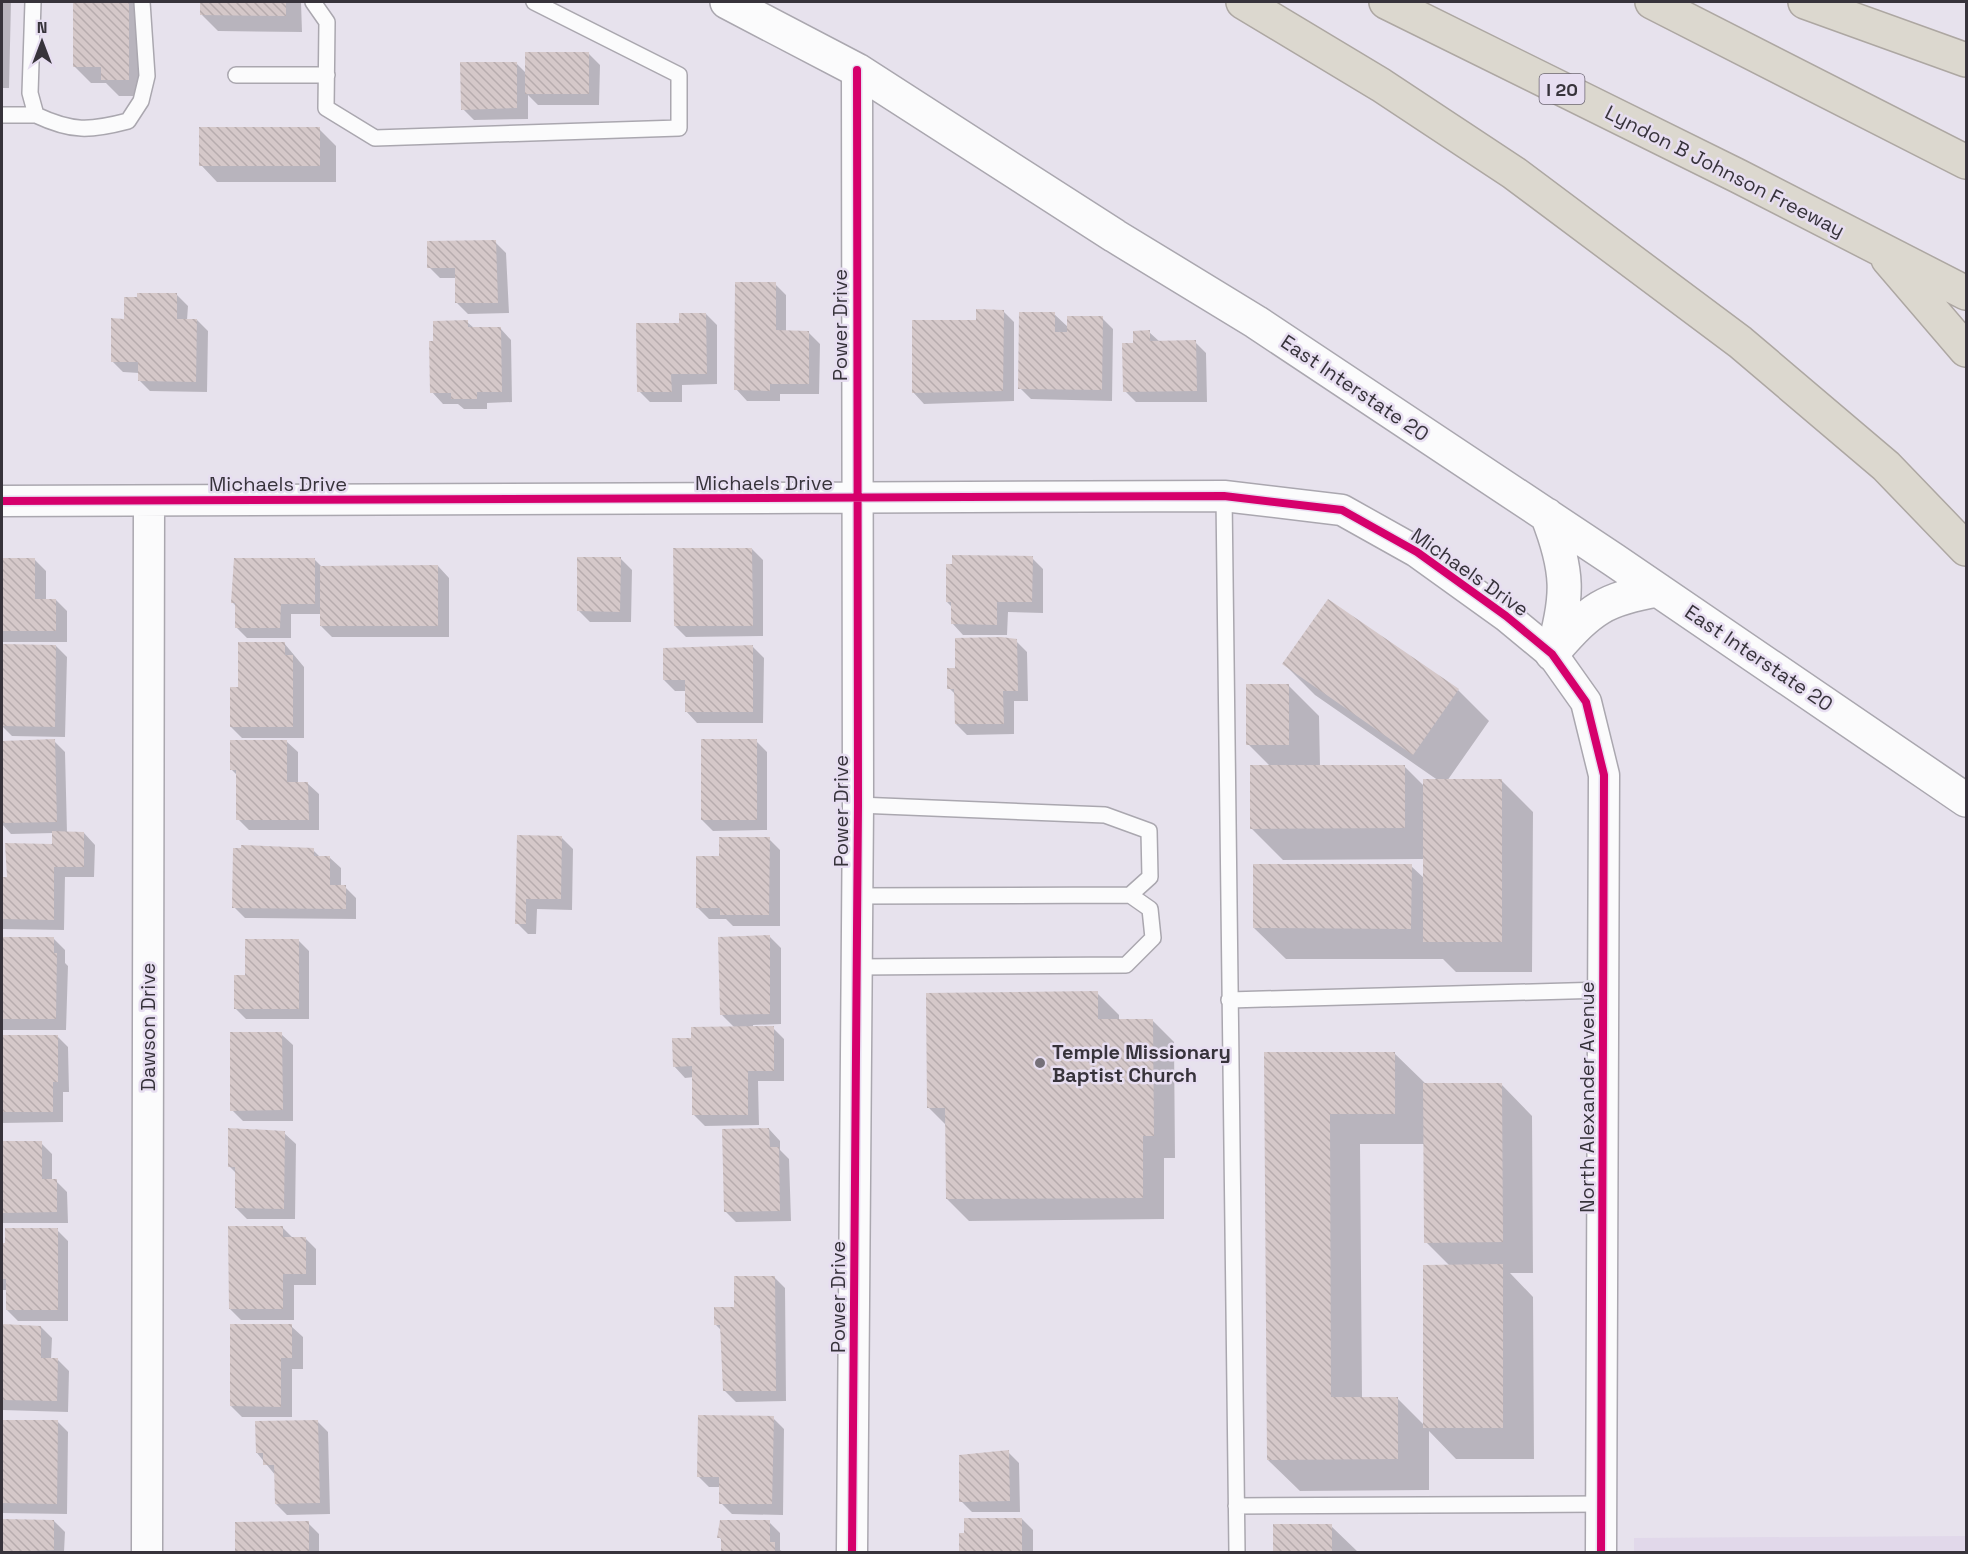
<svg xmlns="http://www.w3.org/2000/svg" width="1968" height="1554" font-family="'Space Grotesk',sans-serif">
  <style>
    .built { fill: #e1d8ea }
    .shadow { fill: #0003; fill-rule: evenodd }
    .building { fill: url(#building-back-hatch) }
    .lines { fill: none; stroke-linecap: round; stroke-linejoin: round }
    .lane-casing { stroke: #aaa7af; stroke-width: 18 }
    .street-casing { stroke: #aaa7af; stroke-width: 33 }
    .secondary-casing { stroke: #aaa7af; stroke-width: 36 }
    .highway-casing { stroke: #ada7a2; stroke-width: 36 }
    .lane { stroke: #fbfbfc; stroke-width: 15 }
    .street { stroke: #fbfbfc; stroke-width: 30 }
    .secondary { stroke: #fbfbfc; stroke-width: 33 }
    .highway { stroke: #dcd8cf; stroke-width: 33 }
    .cycleway-casing { stroke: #e7def1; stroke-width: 11 }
    .cycleway { stroke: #d6006c; stroke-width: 8 }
    .poi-dot { fill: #757079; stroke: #e7def1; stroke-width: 2 }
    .labels { text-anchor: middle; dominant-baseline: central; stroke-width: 5; stroke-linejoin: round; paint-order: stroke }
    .shield { fill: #e7def1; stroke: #6c6672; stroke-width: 1.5 }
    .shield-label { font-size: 18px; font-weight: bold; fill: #37333b }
    .street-label { font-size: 20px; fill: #37333b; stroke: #e7def1 }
    .poi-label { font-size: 20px; font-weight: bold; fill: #37333b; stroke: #e7def1; text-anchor: start }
  </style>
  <defs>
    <pattern id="building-back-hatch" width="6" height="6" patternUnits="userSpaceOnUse" patternTransform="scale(1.5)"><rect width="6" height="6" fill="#d5c8c9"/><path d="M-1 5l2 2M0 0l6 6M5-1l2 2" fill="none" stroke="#b7acae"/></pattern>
  </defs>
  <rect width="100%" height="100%" fill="#e7e2ed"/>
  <path class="built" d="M 1966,1536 L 1966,1552 L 1634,1552 L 1634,1538 Z"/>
  <path class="shadow" d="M 2,2 L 11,2 L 9,88 L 2,88 Z
    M 72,2 L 145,2 L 145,96 L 119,96 L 106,83 L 91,83 L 74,66 L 74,4 Z
    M 201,2 L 301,2 L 302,32 L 218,31 L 201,14 Z
    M 589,54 L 600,65 L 599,105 L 538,105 L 528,95 L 528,119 L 474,120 L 463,109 L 516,63 L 526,73 Z
    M 319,129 L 336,146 L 336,182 L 217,182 L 201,165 Z
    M 495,242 L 506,253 L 509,313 L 468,314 L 457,303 L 457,278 L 440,278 L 429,267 Z
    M 775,284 L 786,295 L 786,332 L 809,333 L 820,344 L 819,394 L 780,394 L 780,401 L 747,401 L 736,389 Z
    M 177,295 L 188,306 L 187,320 L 197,320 L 208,331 L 207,392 L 150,391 L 139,380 L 139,373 L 123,372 L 112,361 Z
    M 1003,311 L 1014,322 L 1014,401 L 924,404 L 913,392 L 977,321 Z
    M 706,314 L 717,325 L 717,384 L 682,385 L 682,402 L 650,402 L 639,391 L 681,324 Z
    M 1054,314 L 1069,328 L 1102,318 L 1113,329 L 1112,401 L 1031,399 L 1020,388 Z
    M 467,322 L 474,328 L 500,328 L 511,340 L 512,402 L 487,403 L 487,409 L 464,409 L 458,404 L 443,404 L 432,392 Z
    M 1149,332 L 1160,342 L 1195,342 L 1206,353 L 1207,402 L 1136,402 L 1125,391 L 1134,344 Z
    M 752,549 L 763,560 L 763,636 L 686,637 L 675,626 Z
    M 1032,558 L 1043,569 L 1043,613 L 1008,612 L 1007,635 L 963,635 L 952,623 L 952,607 L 947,602 Z
    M 314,559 L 322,567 L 438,566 L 449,578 L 449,637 L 332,637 L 321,626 L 321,614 L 291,614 L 291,638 L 247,638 L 236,627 L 236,606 L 233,603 Z
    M 621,559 L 632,570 L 631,622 L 590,622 L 578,610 Z
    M 2,560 L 35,560 L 46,571 L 46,600 L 56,600 L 67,611 L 67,642 L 2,642 Z
    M 1016,641 L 1027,652 L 1028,701 L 1014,701 L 1014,734 L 967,735 L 956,724 L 956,695 L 949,688 Z
    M 284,643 L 304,667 L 304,738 L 242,738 L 231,727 L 240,689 Z
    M 2,646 L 56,646 L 67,657 L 65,737 L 12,736 L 2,726 Z
    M 753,647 L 764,658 L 763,723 L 697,723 L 686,711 L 687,691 L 675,691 L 664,680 Z
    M 1284,664 L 1458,690 L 1489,721 L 1447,781 L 1502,781 L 1533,812 L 1532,972 L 1456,972 L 1443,959 L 1286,959 L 1254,928 L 1411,866 L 1425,879 L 1425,859 L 1283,860 L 1251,828 L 1271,767 L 1248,744 L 1288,685 L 1319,716 L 1320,766 L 1404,766 L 1425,787 L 1439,781 L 1315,695 Z
    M 54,741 L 65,752 L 67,833 L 84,833 L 95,845 L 94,877 L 65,877 L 64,930 L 2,929 L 2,879 L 8,879 L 54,845 L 54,833 L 11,834 L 2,824 L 2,742 Z
    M 286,741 L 298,752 L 298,783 L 307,783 L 319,794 L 319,830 L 249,830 L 238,819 L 237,775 L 231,769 Z
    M 756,741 L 767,752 L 767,830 L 713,831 L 702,820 Z
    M 518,837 L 562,838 L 573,849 L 572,910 L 537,909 L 536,934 L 528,934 L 517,923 Z
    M 769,839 L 780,850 L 780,926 L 733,926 L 726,919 L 709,919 L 698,908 L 721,858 Z
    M 243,850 L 313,850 L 320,857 L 329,857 L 341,868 L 341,886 L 345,887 L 356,898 L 356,919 L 245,918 L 234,907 Z
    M 770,937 L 781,948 L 781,1024 L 753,1025 L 753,1028 L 773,1028 L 784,1039 L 784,1081 L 758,1081 L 759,1125 L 705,1126 L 694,1115 L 694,1077 L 685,1078 L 674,1066 L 693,1039 L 735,1028 L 721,1014 Z
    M 2,939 L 54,939 L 65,950 L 65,963 L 68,966 L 66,1030 L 2,1030 Z
    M 298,940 L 309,951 L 309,1019 L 246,1019 L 235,1008 L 246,977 Z
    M 1097,993 L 1119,1015 L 1119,1020 L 1152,1020 L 1174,1042 L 1175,1158 L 1164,1158 L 1164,1219 L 969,1221 L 947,1199 L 947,1126 L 929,1108 Z
    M 281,1034 L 293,1045 L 293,1121 L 243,1121 L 232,1110 Z
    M 57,1036 L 68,1047 L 69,1092 L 63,1092 L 63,1122 L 2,1123 L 2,1037 Z
    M 1394,1053 L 1426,1084 L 1501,1084 L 1532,1116 L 1533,1273 L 1510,1273 L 1533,1297 L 1534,1459 L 1456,1459 L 1429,1431 L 1429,1490 L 1300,1491 L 1268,1460 L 1266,1054 ZM 1360,1144 L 1425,1144 L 1426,1242 L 1450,1266 L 1425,1426 L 1398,1399 L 1362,1399 Z
    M 769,1129 L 780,1141 L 780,1150 L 789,1159 L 791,1221 L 736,1222 L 725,1211 Z
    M 284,1133 L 296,1144 L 295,1219 L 247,1219 L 236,1208 L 237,1174 L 229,1166 Z
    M 2,1143 L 41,1143 L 52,1154 L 52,1181 L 56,1181 L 67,1192 L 68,1223 L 2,1223 Z
    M 282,1227 L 293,1238 L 305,1238 L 316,1249 L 316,1285 L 294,1285 L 294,1320 L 241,1320 L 230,1309 Z
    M 57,1230 L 68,1241 L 68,1321 L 18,1321 L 7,1310 L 7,1290 L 2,1290 L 2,1245 Z
    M 774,1277 L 785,1288 L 786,1401 L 736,1402 L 725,1391 L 722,1331 L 716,1325 Z
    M 2,1326 L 41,1327 L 52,1338 L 51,1360 L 58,1360 L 69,1371 L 68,1412 L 2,1410 Z
    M 291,1326 L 303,1337 L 303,1369 L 292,1369 L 292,1417 L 242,1417 L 231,1406 Z
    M 773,1418 L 784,1429 L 783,1515 L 732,1514 L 721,1503 L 721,1487 L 709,1487 L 698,1476 Z
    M 5,1421 L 57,1421 L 68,1432 L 67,1514 L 2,1513 Z
    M 317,1421 L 328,1432 L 330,1514 L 287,1515 L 276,1504 L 276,1476 L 257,1453 Z
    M 1008,1452 L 1019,1463 L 1020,1512 L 972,1512 L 961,1501 Z
    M 1022,1519 L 1033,1530 L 1033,1552 L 961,1552 L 961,1535 Z
    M 2,1520 L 54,1521 L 65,1532 L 64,1552 L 2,1552 Z
    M 769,1522 L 780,1533 L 780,1550 L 783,1552 L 723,1552 L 723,1541 L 719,1537 Z
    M 308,1523 L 319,1534 L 319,1552 L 237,1552 L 236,1524 Z
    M 1275,1526 L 1331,1526 L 1358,1552 L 1275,1552 Z"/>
  <path class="building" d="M 73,2 L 129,2 L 129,80 L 101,80 L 101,67 L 73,67 Z
    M 200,2 L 286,2 L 286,16 L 200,15 Z
    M 525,52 L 589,52 L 589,94 L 525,94 Z
    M 460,62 L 517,62 L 517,108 L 461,110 Z
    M 199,127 L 320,127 L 320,166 L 199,166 Z
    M 496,240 L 498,303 L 455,303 L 455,268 L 427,268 L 427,241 Z
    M 735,282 L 776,282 L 776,330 L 809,331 L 809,384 L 770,384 L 770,391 L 734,390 Z
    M 137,293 L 177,293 L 177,319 L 197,319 L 196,382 L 138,381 L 138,362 L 111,362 L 111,318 L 124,319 L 124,297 L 137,297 Z
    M 976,309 L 1004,310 L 1003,391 L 912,393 L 912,320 L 976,320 Z
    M 1019,312 L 1055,312 L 1055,332 L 1067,332 L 1067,316 L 1103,316 L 1102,390 L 1018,389 Z
    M 679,313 L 706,313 L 707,374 L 671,374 L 672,392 L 637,392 L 636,323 L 679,323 Z
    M 468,320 L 468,327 L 501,327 L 502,392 L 477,392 L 477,399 L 451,399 L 451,393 L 430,393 L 429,341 L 433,341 L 433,321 Z
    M 1150,330 L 1150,341 L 1196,340 L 1197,391 L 1123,392 L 1122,343 L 1133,343 L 1133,331 Z
    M 673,548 L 752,548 L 753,626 L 674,626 Z
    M 952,555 L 1033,556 L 1032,602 L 997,602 L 997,625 L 951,624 L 951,602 L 946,602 L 946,564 L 952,564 Z
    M 577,557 L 621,557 L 620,612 L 577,611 Z
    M 2,558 L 35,558 L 35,599 L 56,599 L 56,631 L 2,631 Z
    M 234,558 L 315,558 L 315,604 L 281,604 L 280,628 L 235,628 L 235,603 L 231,603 Z
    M 438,565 L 438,626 L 320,626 L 320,566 Z
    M 1328,599 L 1459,689 L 1413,755 L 1282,664 Z
    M 1001,637 L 1017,639 L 1018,691 L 1003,691 L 1004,724 L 955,724 L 954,689 L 947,689 L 947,668 L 955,668 L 955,638 Z
    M 238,642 L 285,642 L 285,655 L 293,655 L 293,727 L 230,727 L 230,687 L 238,687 Z
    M 2,644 L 56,645 L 55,727 L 2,726 Z
    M 753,645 L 753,712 L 685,712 L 685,680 L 663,680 L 663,648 Z
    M 1246,684 L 1289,684 L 1289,745 L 1246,745 Z
    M 55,739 L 57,822 L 2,823 L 2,741 Z
    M 701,739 L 757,739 L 757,820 L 701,820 Z
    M 230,740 L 287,740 L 287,782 L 308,782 L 309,820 L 236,820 L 236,770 L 230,770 Z
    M 1250,765 L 1405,765 L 1405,828 L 1250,829 Z
    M 1423,779 L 1502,779 L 1502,942 L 1423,942 Z
    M 52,831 L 84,832 L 84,867 L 54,867 L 54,920 L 2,919 L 2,877 L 7,877 L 5,843 L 52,844 Z
    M 517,835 L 562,836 L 561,899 L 526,899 L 526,924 L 515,924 Z
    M 719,837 L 770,837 L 769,915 L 720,915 L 720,908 L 696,908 L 696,856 L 719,856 Z
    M 241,845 L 314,848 L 314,856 L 330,856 L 330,885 L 346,885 L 346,909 L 232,908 L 233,848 L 241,848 Z
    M 1253,864 L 1412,864 L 1411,929 L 1253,928 Z
    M 770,935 L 770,1014 L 720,1015 L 718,937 Z
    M 2,937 L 54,937 L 54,953 L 57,953 L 56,1019 L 2,1019 Z
    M 245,939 L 299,939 L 299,1009 L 234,1009 L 234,975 L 245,975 Z
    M 1098,991 L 1098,1019 L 1153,1019 L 1154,1136 L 1143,1136 L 1143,1198 L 946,1199 L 945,1108 L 927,1108 L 926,993 Z
    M 774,1026 L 774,1071 L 748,1071 L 748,1115 L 692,1115 L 692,1066 L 673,1067 L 672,1038 L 691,1038 L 691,1027 Z
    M 230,1032 L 282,1032 L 283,1110 L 230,1111 Z
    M 2,1035 L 58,1035 L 58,1082 L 53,1082 L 53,1112 L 2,1112 Z
    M 1264,1052 L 1395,1052 L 1395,1114 L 1330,1114 L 1331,1397 L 1398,1397 L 1398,1459 L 1267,1460 Z
    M 1423,1083 L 1502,1083 L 1503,1242 L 1424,1243 Z
    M 228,1128 L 285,1131 L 284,1209 L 235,1208 L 235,1167 L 228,1167 Z
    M 769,1128 L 770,1147 L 779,1147 L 780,1211 L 724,1212 L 722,1129 Z
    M 2,1141 L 42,1141 L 42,1179 L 57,1179 L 57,1212 L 2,1213 Z
    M 228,1226 L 283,1226 L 283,1237 L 306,1237 L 306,1274 L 283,1274 L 283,1309 L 229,1309 Z
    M 5,1228 L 58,1228 L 58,1310 L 6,1310 L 6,1279 L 2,1279 L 2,1243 L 5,1243 Z
    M 1503,1264 L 1503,1428 L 1423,1428 L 1423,1265 Z
    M 734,1276 L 775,1276 L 776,1391 L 723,1391 L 720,1325 L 714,1325 L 714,1307 L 734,1307 Z
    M 2,1324 L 41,1326 L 41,1358 L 58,1358 L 57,1401 L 2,1400 Z
    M 230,1324 L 292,1324 L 292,1358 L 281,1358 L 281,1407 L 230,1406 Z
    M 698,1415 L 774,1416 L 772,1504 L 719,1504 L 719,1477 L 697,1477 Z
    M 3,1420 L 58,1420 L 57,1504 L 2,1503 Z
    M 318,1420 L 320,1503 L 275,1504 L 274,1465 L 263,1465 L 263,1453 L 256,1453 L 255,1421 Z
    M 1009,1450 L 1010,1501 L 959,1502 L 959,1455 Z
    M 964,1518 L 1022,1518 L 1022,1552 L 959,1552 L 959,1533 L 964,1533 Z
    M 2,1519 L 54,1520 L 54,1550 L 2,1552 Z
    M 720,1520 L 770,1520 L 770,1542 L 775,1542 L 775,1552 L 721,1552 L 721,1538 L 717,1538 Z
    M 309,1521 L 309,1552 L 235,1552 L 235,1522 Z
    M 1273,1524 L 1332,1524 L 1332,1552 L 1273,1552 Z"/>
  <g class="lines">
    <defs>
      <path id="lane" d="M 33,2 L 30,93 L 36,115 C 72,132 90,131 128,121 L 141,101 L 147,76 L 142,2
        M 313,2 L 327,22 L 326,108 L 375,138 L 679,128 L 679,75 L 534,2
        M 236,75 L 327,75
        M 2,115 L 36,115
        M 1224,496 L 1237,1552
        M 858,896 L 1130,895 L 1150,877 L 1149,831 L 1105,815 L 858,805
        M 857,967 L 1126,965 L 1153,938 L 1150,909 L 1130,895
        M 1229,1000 L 1604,990
        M 1236,1506 L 1601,1504"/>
      <path id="street" d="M 2,501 L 1224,496 L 1342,510 L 1417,552 L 1506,616 L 1552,654 L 1586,702 L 1604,775 L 1601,1552
        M 147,1552 L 149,501
        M 852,1552 L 858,805 L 857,70"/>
      <path id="secondary" d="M 727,2 L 857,70 L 1115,236 L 1256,322 L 1614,560 L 1966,800
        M 1547,515 C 1569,571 1569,597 1552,654
        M 1555,650 C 1591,609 1604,599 1658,590"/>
      <path id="highway" d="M 1243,2 L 1381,85 L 1514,173 L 1740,342 L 1886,466 L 1966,549
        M 1386,2 L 1738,176 L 1966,293
        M 1652,2 L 1966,162
        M 1805,2 L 1966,60
        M 1888,259 L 1966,350"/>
    </defs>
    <use href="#lane" class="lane-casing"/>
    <use href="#street" class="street-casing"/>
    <use href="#secondary" class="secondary-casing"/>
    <use href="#highway" class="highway-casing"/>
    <use href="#lane" class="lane"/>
    <use href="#street" class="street"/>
    <use href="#secondary" class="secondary"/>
    <use href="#highway" class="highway"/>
    <defs>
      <path id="cycleway" d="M 2,501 L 1224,496 L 1342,510 L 1417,552 L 1506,616 L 1552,654 L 1586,702 L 1604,775 L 1601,1552
        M 852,1552 L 858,805 L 857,70"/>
    </defs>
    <use href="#cycleway" class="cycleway-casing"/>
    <use href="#cycleway" class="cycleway"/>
  </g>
  <circle class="poi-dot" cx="1040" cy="1063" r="6"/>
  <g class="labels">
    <rect class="shield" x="1539.5" y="74" width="45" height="30" rx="4.5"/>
    <g class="shield-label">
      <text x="1562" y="89">I 20</text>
    </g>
    <g class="street-label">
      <text transform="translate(1725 171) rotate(27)">Lyndon B Johnson Freeway</text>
      <text transform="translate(840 325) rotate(-90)">Power Drive</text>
      <text transform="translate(1355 388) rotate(34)">East Interstate 20</text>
      <text x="764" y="483">Michaels Drive</text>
      <text x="278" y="484">Michaels Drive</text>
      <text transform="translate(1470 572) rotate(35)">Michaels Drive</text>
      <text transform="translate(1759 658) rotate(34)">East Interstate 20</text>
      <text transform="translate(841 811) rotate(-90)">Power Drive</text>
      <text transform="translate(148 1027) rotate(-90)">Dawson Drive</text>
      <text transform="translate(1587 1097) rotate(-90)">North Alexander Avenue</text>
      <text transform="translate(838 1297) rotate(-90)">Power Drive</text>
    </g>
    <g class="poi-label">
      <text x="1052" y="1052">Temple Missionary<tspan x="1052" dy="23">Baptist Church</tspan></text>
    </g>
  </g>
  <rect width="1968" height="1554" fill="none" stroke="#37333b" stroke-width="6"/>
  <g transform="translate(42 42)" stroke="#e7def1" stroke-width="4.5" paint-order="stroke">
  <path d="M0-4.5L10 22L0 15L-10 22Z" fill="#37333b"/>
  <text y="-9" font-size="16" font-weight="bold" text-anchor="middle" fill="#37333b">N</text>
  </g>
</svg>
